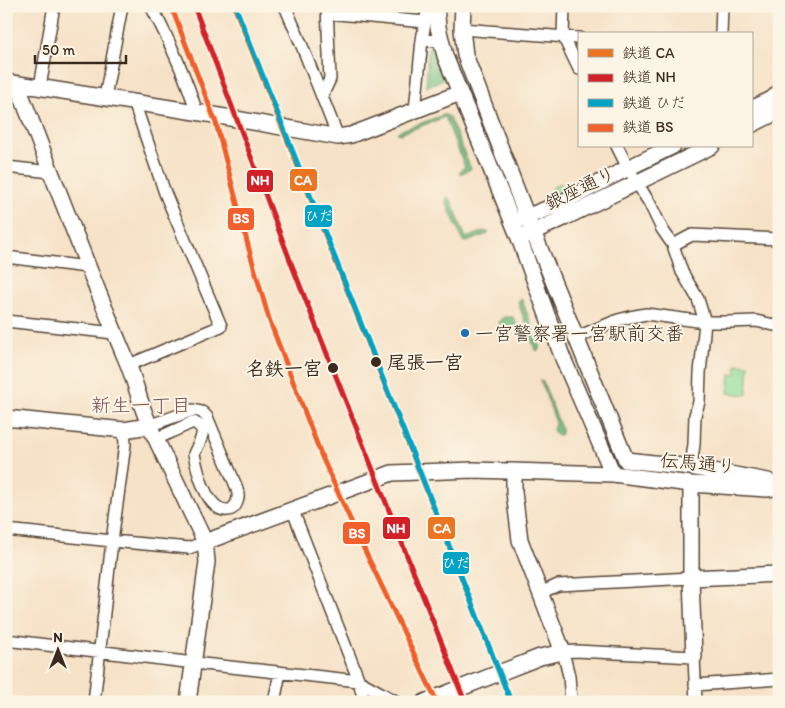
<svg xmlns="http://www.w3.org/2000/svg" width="785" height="708" font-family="Itim,'Klee One',sans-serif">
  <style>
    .green { fill: #93de9a; stroke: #67845c }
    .forest { fill: #76bd82; stroke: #587450 }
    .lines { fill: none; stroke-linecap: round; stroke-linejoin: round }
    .street-casing { stroke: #574637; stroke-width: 14 }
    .secondary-casing { stroke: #574637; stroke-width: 18 }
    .street { stroke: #fff; stroke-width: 11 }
    .secondary { stroke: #fff; stroke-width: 15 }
    .rail-1-casing { stroke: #fcf5e5; stroke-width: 9 }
    .rail-2-casing { stroke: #fcf5e5; stroke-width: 9 }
    .rail-3-casing { stroke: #fcf5e5; stroke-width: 9 }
    .rail-4-casing { stroke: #fcf5e5; stroke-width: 9 }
    .rail-1 { stroke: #eb7521; stroke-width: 5 }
    .rail-2 { stroke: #d12027; stroke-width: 5 }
    .rail-3 { stroke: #03a3c5; stroke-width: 5 }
    .rail-4 { stroke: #f05f2c; stroke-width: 5 }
    .poi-dot { fill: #1f6fb2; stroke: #fcf5e5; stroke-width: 2 }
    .stop-dot { fill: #3b2a1e; stroke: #fcf5e5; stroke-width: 2 }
    .labels { text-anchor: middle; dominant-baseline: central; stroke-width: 4; stroke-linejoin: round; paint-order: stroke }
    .street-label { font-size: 19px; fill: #3b2a1e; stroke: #fcf5e5 }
    .poi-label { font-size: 19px; fill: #3b2a1e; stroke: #fcf5e5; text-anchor: start }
    .stop-label { font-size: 19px; font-weight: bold; fill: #3b2a1e; stroke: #fcf5e5; text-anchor: start }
    .neighbourhood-label { font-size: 20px; fill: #7a545a; stroke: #fcf5e5 }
    .line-badge { stroke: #fcf5e5; stroke-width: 2 }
    .badge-label { font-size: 14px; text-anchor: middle; font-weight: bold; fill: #fff }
  </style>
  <rect width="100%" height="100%" fill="#fcf5e5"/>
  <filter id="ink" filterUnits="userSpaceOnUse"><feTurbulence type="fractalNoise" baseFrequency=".02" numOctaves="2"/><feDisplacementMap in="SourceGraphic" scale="10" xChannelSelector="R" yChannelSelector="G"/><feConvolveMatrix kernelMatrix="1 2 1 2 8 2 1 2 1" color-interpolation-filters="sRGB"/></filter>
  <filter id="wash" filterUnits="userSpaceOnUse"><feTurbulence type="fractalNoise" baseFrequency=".0096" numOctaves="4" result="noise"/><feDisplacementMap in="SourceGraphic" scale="20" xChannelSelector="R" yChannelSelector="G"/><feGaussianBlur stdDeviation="1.12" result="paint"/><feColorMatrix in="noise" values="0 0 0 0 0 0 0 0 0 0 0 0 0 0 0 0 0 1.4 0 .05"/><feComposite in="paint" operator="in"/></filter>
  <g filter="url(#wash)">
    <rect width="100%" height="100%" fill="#f6e2c7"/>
    <path class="green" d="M 560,183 L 564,188 L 575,183 L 576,186 L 554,197 L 552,191 L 552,188 Z
      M 737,364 L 749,365 L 747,395 L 728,393 L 730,374 L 736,374 Z"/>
    <path class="forest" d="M 438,47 L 448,77 L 426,87 L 428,49 Z
      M 443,115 L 446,115 L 449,117 L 471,169 L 462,173 L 459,173 L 461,170 L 465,167 L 445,117 L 400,134 L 397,133 L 399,131 Z
      M 447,197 L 451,200 L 466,238 L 485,231 L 488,232 L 488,234 L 467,242 L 463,241 L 446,202 Z
      M 520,299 L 522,300 L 540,347 L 538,351 L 535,349 L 518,302 Z
      M 504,317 L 513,317 L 519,329 L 511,328 L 505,330 L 502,329 L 499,322 L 500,320 Z
      M 540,380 L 543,382 L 561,428 L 561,434 L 557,436 L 553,430 L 555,424 L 555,420 Z"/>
  </g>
  <g filter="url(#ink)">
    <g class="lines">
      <defs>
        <path id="street" d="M 151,6 C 170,42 185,74 197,113
          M 285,6 L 302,46 L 338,137
          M 428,6 L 422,40 L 441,41
          M 564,6 L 563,36 L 579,69
          M 327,13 L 425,22
          M 462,29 L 579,38
          M 721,34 L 722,6
          M 40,87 L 54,6
          M 322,96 L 330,79 L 327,6
          M 105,97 L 122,6
          M 415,110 L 422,40
          M 617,146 L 628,168 L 650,204 L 662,229 L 673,245 L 682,272 L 698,299 L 705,322 L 700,373 L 699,402 L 695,415 L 694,444 L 691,467
          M 6,167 L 51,172
          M 673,245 L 692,235 L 779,239
          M 6,257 L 87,267
          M 6,321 L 114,333
          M 577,337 L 618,320 L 630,317 L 646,314 L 705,322 L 728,322 L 756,321 L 779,326
          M 129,365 L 221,326 L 165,193 L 134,102
          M 148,426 L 193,410 L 202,412 L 207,417 L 236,486 C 237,490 239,494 238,498 C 235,514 221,513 212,502 C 203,491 197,469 194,454 C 198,443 211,429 193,422 L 156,439
          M 293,511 L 359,681 L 364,702
          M 6,530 L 112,541 L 189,548 L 205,542
          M 540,593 L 558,585 L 691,578
          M 6,640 L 194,663 L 359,681 L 397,702
          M 695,685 L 779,679
          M 94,702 L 112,541 L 125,444 L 124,430
          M 274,702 L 280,673
          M 571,702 L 569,676 L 563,652 L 576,651 L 694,657 L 696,702"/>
        <path id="secondary" d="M 436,6 L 438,27 L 445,56 L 519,238 L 562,356 L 613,474
          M 463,6 L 462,29 L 465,55 L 527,217 L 626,460
          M 6,82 L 208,114 L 338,137 L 351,135 L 460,93
          M 17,84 C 52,175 87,267 125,357 C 137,383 141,413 156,439 L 205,542 L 207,562 L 188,702
          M 751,109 L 772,99 L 779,92
          M 751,125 L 779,111
          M 518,220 L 557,205 L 628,168 L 673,146
          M 526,235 L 564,218 L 712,146
          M 6,418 L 124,430 L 148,426
          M 626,460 L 691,467 L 768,481
          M 691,484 L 691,578 L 694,657
          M 205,542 L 392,473 L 473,470 L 613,474 L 691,484 L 767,489 L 779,487
          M 691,578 L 779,574
          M 425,702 L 540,657 L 563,652 L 520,540 L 514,492 L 514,472"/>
      </defs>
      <use href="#street" class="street-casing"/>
      <use href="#secondary" class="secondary-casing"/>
      <use href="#street" class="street"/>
      <use href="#secondary" class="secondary"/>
      <defs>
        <path id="rail-1" d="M 234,6 L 511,702"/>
        <path id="rail-2" d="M 194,6 L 293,268 L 465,702"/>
        <path id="rail-3" d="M 236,8 L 511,702"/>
        <path id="rail-4" d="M 171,6 L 216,123 L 250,253 L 269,319 L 322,457 L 355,530 L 437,702"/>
      </defs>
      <use href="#rail-1" class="rail-1-casing"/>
      <use href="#rail-2" class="rail-2-casing"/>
      <use href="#rail-3" class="rail-3-casing"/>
      <use href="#rail-4" class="rail-4-casing"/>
      <use href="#rail-1" class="rail-1"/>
      <use href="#rail-2" class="rail-2"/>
      <use href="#rail-3" class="rail-3"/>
      <use href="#rail-4" class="rail-4"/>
    </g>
  </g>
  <circle class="poi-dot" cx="465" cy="333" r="5"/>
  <g class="stop-dot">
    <circle cx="376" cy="362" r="6"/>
    <circle cx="333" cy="368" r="6"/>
  </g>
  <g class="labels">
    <g class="street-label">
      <text transform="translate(580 188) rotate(-26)">銀座通り</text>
      <text transform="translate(698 463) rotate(5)">伝馬通り</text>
    </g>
    <g class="poi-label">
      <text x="475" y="333">一宮警察署一宮駅前交番</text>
    </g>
    <g class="stop-label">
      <text x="387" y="362">尾張一宮</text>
      <text x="322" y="368" text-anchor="end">名鉄一宮</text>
    </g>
    <g class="neighbourhood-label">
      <text x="141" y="405">新生一丁目</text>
    </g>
  </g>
  <g class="line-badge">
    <rect x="289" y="168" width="29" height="24" rx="5" fill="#eb7521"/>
    <rect x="246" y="169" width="28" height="24" rx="5" fill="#d12027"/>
    <rect x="304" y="204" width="29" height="24" rx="5" fill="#03a3c5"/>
    <rect x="227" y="207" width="28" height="24" rx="5" fill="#f05f2c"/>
    <rect x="427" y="516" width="29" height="24" rx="5" fill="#eb7521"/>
    <rect x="382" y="516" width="29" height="24" rx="5" fill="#d12027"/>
    <rect x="342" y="521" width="29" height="24" rx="5" fill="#f05f2c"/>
    <rect x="442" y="551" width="28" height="24" rx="5" fill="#03a3c5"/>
  </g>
  <g class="badge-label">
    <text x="303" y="185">CA</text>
    <text x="260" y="185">NH</text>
    <text x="319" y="221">ひだ</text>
    <text x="241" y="223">BS</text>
    <text x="442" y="533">CA</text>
    <text x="396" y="533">NH</text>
    <text x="357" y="538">BS</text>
    <text x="456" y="568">ひだ</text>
  </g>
  <rect width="785" height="708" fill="none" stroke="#fcf5e5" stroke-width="25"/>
  <rect x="578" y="32" width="175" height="115" fill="#fcf5e5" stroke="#afa495"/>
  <rect x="588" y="49" width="25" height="8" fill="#eb7521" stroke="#afa495"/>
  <text x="622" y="58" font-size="15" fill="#3b2a1e">鉄道 CA</text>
  <rect x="588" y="74" width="25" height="8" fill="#d12027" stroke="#afa495"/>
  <text x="622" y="82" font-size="15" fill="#3b2a1e">鉄道 NH</text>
  <rect x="588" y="99" width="25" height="8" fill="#03a3c5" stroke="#afa495"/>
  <text x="622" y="108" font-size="15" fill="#3b2a1e">鉄道 ひだ</text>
  <rect x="588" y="124" width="25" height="8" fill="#f05f2c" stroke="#afa495"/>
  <text x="622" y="132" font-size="15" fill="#3b2a1e">鉄道 BS</text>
  <g transform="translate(58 650)" stroke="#fcf5e5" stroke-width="4" paint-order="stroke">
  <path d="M0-4L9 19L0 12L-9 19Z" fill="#3b2a1e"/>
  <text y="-8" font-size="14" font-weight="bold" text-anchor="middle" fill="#3b2a1e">N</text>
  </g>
  <path d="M35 55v8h91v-8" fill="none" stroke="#3b2a1e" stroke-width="2.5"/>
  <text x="42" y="55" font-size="15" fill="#3b2a1e" stroke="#fcf5e5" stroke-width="4" paint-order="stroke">50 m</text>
</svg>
